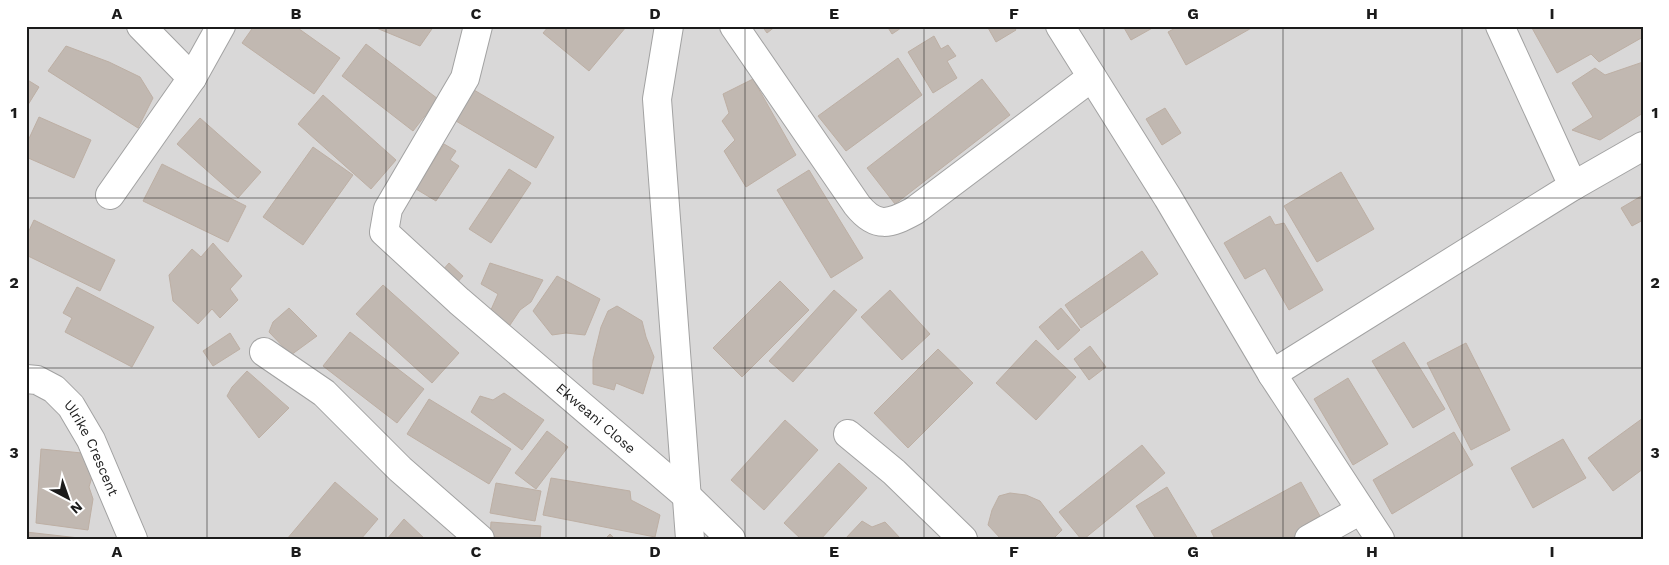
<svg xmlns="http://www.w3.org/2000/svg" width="1669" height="565" font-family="'Work Sans',sans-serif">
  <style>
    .residential { fill: #d9d8d8 }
    .building { fill: #c1b8b1; stroke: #bdafa4 }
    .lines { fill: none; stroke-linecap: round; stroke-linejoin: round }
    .minor-casing { stroke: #a2a2a2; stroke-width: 30 }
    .minor { stroke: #fff; stroke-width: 28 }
    .grid { fill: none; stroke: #1b1b1b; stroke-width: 1; stroke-opacity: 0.55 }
    .labels { text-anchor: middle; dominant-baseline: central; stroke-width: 4; stroke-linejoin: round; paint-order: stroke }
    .street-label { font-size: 14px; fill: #1b1b1b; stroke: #fff }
    .neatline { fill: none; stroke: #1b1b1b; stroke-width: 2 }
    .grid-label { font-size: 16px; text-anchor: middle; font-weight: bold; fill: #1b1b1b }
  </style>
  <rect width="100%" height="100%" fill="#ece9e1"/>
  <path class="residential" d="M 26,26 L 1643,26 L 1643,539 L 26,539 Z"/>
  <path class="building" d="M 254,26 L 295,26 L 340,58 L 314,94 L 242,43 Z
    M 374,26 L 434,26 L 420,46 L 374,27 Z
    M 549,26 L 626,26 L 626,27 L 589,71 L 543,33 Z
    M 762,26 L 776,26 L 767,33 Z
    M 887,26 L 904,26 L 892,34 Z
    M 987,26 L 1013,26 L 1016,30 L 996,42 Z
    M 1123,26 L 1156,26 L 1131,40 Z
    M 1179,26 L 1255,26 L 1186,65 L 1168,32 Z
    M 1535,26 L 1643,26 L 1643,37 L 1599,62 L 1591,54 L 1557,73 L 1532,28 Z
    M 934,36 L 941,49 L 948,45 L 956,56 L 947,61 L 957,78 L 933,93 L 908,52 Z
    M 366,44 L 438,99 L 413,131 L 342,76 Z
    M 66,46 L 109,62 L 140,77 L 153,98 L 138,128 L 48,71 Z
    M 898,58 L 922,95 L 846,151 L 818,116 Z
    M 1643,62 L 1643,113 L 1600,140 L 1572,130 L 1593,117 L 1572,83 L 1595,68 L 1605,75 Z
    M 26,79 L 39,87 L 26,108 Z
    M 753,79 L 796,155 L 746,187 L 724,151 L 735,140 L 722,121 L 729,113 L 723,94 Z
    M 982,79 L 1010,115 L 895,204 L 867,168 Z
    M 474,90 L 554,137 L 536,168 L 456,121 Z
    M 323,95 L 396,160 L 371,189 L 298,124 Z
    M 1165,108 L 1181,133 L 1162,145 L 1146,119 Z
    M 39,117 L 91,140 L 74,178 L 26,157 L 26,145 Z
    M 200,118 L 261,172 L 238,198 L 177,144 Z
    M 444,144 L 456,151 L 450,160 L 459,166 L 436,201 L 416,189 Z
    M 313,147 L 353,175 L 303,245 L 263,217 Z
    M 162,164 L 246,206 L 228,242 L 143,201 Z
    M 509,169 L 531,183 L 491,243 L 469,229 Z
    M 809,170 L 863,258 L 831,278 L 777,190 Z
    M 1341,172 L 1374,229 L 1317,262 L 1284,206 Z
    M 1643,195 L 1643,220 L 1632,226 L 1621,208 Z
    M 1270,216 L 1275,225 L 1284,223 L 1323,290 L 1289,310 L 1265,268 L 1245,279 L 1224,243 Z
    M 34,220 L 115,260 L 100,291 L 26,255 L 26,237 Z
    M 213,243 L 242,276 L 230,289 L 238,300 L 220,318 L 212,309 L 198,324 L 173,301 L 169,275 L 192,249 L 201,257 Z
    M 1142,251 L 1158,274 L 1081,328 L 1065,305 Z
    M 449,263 L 463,276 L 455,285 L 441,272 Z
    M 490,263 L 543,280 L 531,302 L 520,310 L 510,325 L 490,312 L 498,294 L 481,284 Z
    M 557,276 L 600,299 L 585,335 L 566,333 L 552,335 L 533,311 Z
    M 780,281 L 809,310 L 742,377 L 713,348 Z
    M 383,285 L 459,353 L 432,383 L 356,314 Z
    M 77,287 L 154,327 L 132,367 L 65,332 L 72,318 L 63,313 Z
    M 834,290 L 857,310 L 793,382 L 769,361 Z
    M 890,290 L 930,334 L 902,360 L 861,317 Z
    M 617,306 L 642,321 L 646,337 L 654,357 L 643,394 L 616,383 L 614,390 L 593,384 L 593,360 L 601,327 L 608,311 Z
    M 289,308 L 317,336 L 291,355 L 269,332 L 273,322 Z
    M 1061,308 L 1080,330 L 1058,350 L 1039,327 Z
    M 350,332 L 424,389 L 397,423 L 323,366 Z
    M 230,333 L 240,349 L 213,366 L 203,351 Z
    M 1036,340 L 1076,377 L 1036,420 L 996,383 Z
    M 1404,342 L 1445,409 L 1413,428 L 1372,361 Z
    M 1466,343 L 1510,430 L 1471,450 L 1427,363 Z
    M 1090,346 L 1106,367 L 1089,380 L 1074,359 Z
    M 938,349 L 973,383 L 908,448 L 874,413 Z
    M 247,371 L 289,408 L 259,438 L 227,396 L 232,387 Z
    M 1348,378 L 1388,444 L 1353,465 L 1314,399 Z
    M 504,393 L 544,420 L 522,450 L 471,412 L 480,396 L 493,400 Z
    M 429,399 L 511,449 L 489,484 L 407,434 Z
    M 1643,418 L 1643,469 L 1613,491 L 1588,458 Z
    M 785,420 L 818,450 L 764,510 L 731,480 Z
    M 547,431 L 568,447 L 536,489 L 515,473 Z
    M 1454,432 L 1473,465 L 1392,514 L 1373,480 Z
    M 1563,439 L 1586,478 L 1533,508 L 1511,468 Z
    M 1142,445 L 1165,473 L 1084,539 L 1081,539 L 1059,512 Z
    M 41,449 L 82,453 L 92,477 L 89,487 L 93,499 L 88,530 L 36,523 Z
    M 839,463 L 867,488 L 821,539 L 801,539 L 784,523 Z
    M 551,478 L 630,491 L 631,500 L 660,515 L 655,537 L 543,515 Z
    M 335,482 L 378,519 L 361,539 L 287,539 Z
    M 1301,482 L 1320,516 L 1304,525 L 1308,533 L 1298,539 L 1215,539 L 1211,531 Z
    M 496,483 L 541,491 L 535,521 L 490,513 Z
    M 1167,487 L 1198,539 L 1156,539 L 1136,506 Z
    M 1010,493 L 1026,495 L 1040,501 L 1062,530 L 1053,539 L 1001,539 L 988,525 L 992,510 L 999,496 Z
    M 404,519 L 425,539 L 387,539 Z
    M 862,521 L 872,527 L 885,522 L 901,539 L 845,539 Z
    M 491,522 L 541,526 L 540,539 L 490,537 Z
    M 26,532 L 88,539 L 26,539 Z
    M 610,534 L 615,539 L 605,539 Z"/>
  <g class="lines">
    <defs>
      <g id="minor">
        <path d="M 141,26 L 192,78"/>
        <path id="s1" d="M 478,26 L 465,78 L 388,209 L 384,232 L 459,301 L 687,496 L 731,539"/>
        <path d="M 669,26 L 657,99 L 690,539"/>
        <path d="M 734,26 L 857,205 C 876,229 890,224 914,211 L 1092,77"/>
        <path d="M 1060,26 L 1168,198 L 1272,374 L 1380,539"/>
        <path d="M 1500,26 L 1573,186"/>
        <path d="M 110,195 L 192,78 L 221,26"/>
        <path d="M 264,352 L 324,393 L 400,469 L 480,539"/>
        <path d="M 1272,374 L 1573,186 L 1643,146"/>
        <path id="s2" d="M 26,379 L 37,380 L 54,389 L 71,406 L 91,440 L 133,539"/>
        <path d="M 848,434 L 894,472 L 963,539"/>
        <path d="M 1309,539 L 1361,510"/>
      </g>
    </defs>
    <use href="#minor" class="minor-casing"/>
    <use href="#minor" class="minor"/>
  </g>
  <path class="grid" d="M 207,26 L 207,539M 386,26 L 386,539M 566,26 L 566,539M 745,26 L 745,539M 924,26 L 924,539M 1104,26 L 1104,539M 1283,26 L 1283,539M 1462,26 L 1462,539M 26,198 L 1643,198M 26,368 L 1643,368"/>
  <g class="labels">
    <g class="street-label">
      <text stroke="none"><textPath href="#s1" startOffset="511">Ekweani Close</textPath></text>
      <text stroke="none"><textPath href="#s2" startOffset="101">Ulrike Crescent</textPath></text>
    </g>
  </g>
  <rect width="1669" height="565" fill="none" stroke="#ffffff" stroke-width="55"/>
  <g transform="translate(68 498) rotate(139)" stroke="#ffffff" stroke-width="4" paint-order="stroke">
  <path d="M0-4L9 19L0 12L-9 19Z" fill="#1b1b1b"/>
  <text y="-8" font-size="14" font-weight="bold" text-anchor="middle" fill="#1b1b1b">N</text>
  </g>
  <rect x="28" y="28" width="1614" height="510" class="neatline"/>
  <g class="grid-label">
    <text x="117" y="19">A</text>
    <text x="296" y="19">B</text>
    <text x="476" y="19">C</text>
    <text x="655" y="19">D</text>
    <text x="834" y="19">E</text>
    <text x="1014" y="19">F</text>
    <text x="1193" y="19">G</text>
    <text x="1372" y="19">H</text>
    <text x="1552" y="19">I</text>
    <text x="14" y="118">1</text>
    <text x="1655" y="118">1</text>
    <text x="14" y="288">2</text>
    <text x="1655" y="288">2</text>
    <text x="14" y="458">3</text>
    <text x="1655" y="458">3</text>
    <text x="117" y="557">A</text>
    <text x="296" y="557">B</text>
    <text x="476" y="557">C</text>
    <text x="655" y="557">D</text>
    <text x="834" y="557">E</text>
    <text x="1014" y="557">F</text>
    <text x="1193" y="557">G</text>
    <text x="1372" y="557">H</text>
    <text x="1552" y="557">I</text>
  </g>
</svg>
